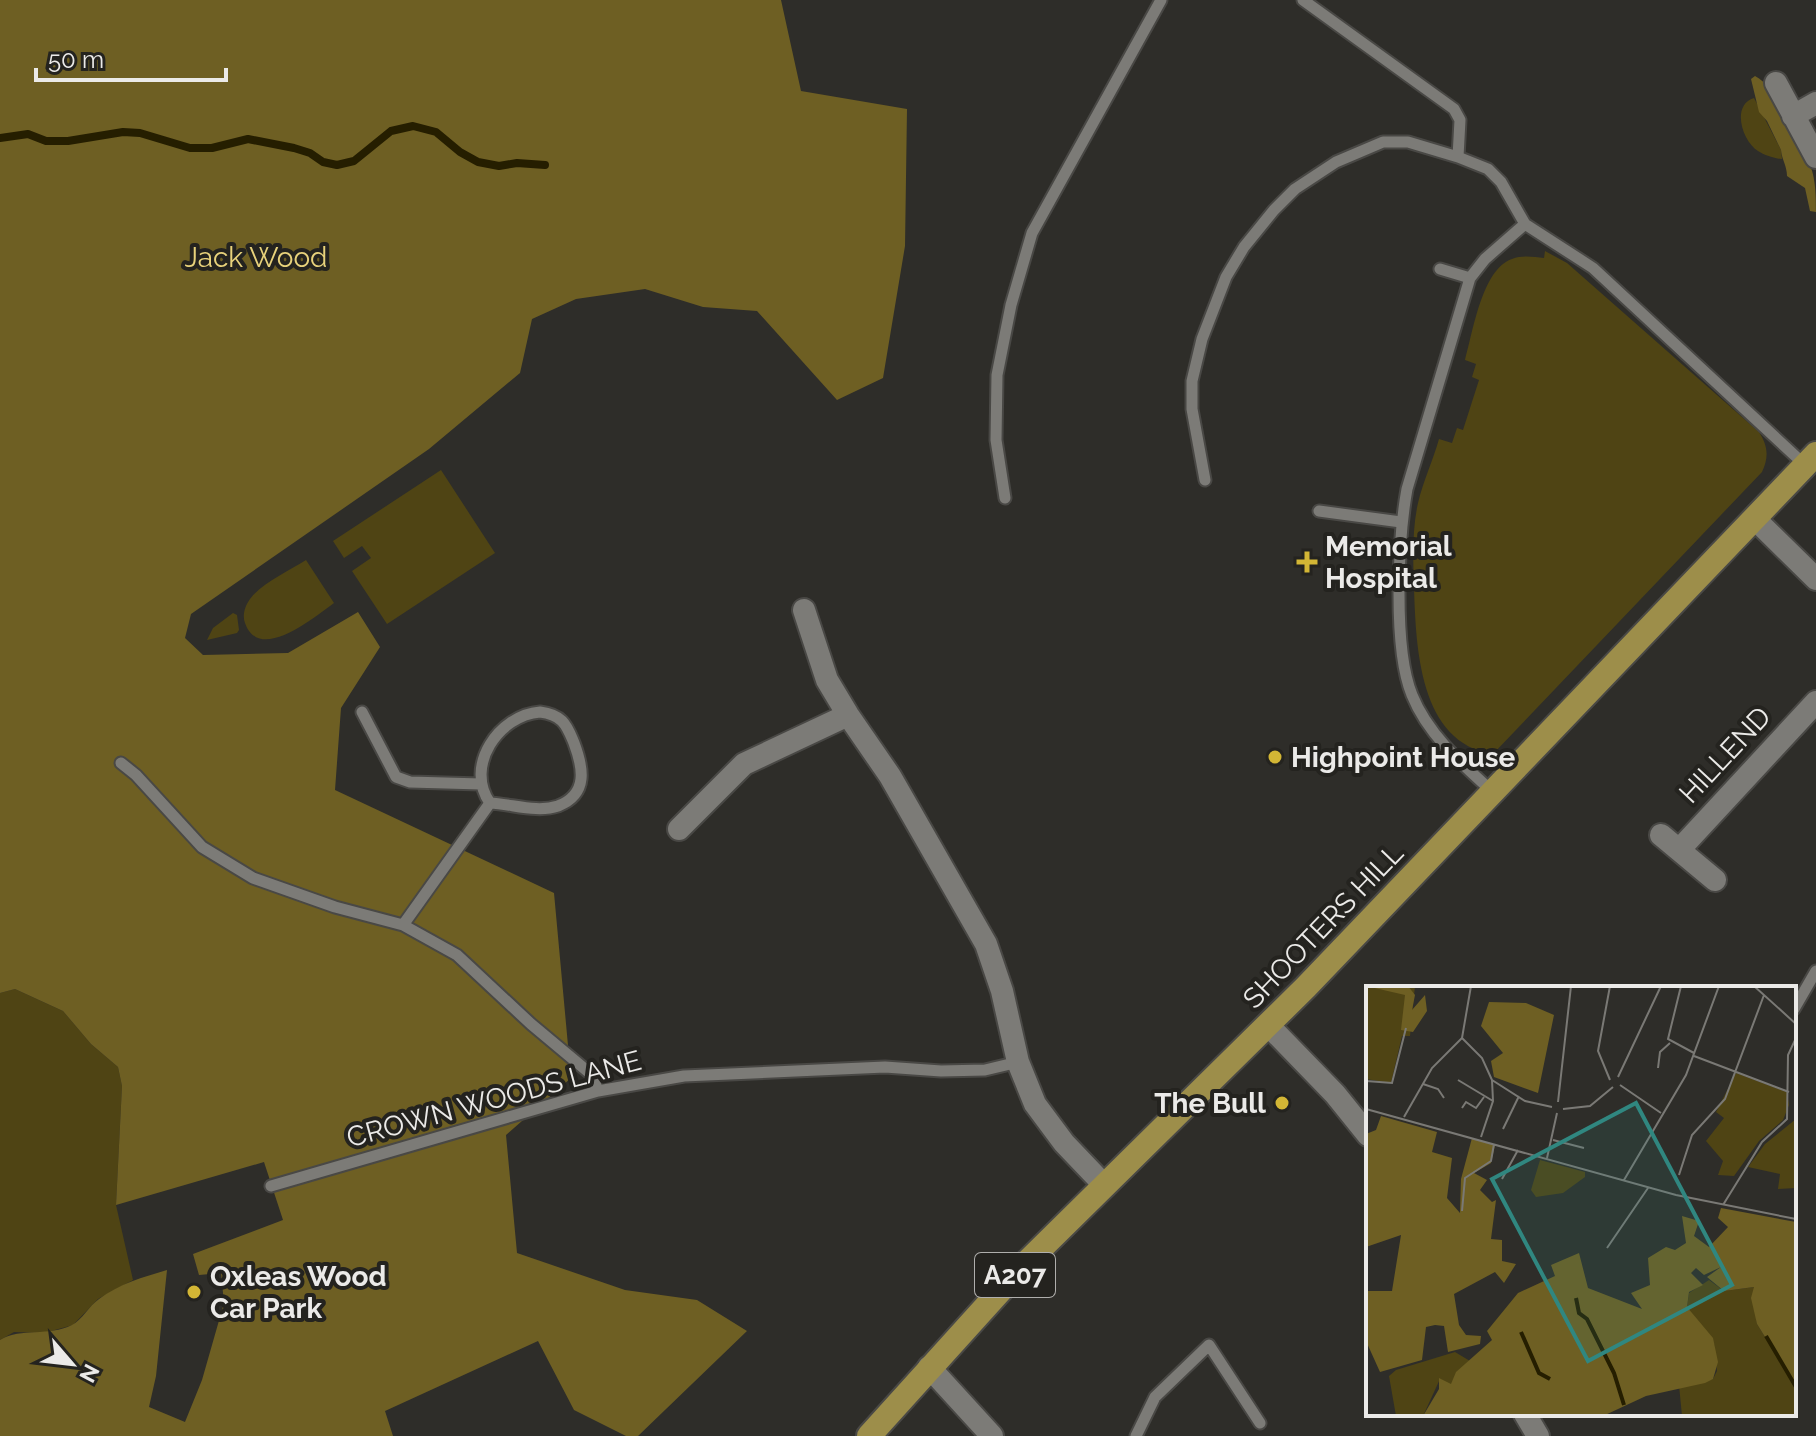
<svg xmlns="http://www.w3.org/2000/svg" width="1816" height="1436" font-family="Raleway,sans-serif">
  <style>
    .green { fill: #4f4414 }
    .forest { fill: #6e5f23 }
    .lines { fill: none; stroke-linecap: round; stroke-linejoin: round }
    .stream { stroke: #251e00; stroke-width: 8 }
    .lane-casing { stroke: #494845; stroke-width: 15 }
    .street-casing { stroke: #494845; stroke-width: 26 }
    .primary-casing { stroke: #494845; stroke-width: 28 }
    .lane { stroke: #7c7b77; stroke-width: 11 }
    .street { stroke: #7c7b77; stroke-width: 22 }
    .primary { stroke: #9d8e4a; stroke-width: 24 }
    .poi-dot { fill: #d3b635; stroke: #24231f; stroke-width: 3 }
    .labels { text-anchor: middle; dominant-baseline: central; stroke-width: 8; stroke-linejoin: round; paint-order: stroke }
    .shield { fill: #24231f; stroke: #afaeac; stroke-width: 2 }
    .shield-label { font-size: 26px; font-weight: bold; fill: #ebeae8 }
    .park-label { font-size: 28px; fill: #e8d27b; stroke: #24231f }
    .poi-label { font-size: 28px; font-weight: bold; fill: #ebeae8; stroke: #24231f; text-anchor: start }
    .street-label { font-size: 28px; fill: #ebeae8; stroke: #24231f }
    .inset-river { fill: none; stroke: #251e00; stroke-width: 4 }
    .inset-road { fill: none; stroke: #7a7975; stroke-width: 2 }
    .view { fill: #308780; fill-opacity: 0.15; stroke: #308780; stroke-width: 4 }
    .inset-edge { fill: none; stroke: #ebeae8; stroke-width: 4 }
  </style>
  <rect width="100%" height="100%" fill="#2e2d29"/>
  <path class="green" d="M 1754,98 L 1781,150 L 1782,159 C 1776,159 1764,155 1758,151 C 1742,141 1731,105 1754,98 Z
    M 1545,251 L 1567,263 L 1759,432 C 1768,446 1769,457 1762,472 L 1493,754 C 1419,743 1416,647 1414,588 C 1413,561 1412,529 1418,503 C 1423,482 1433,460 1439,439 L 1452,443 L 1457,428 L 1463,430 L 1479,380 L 1472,377 L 1476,364 L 1465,360 C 1473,332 1482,269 1512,259 C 1522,255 1534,257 1544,258 Z
    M 441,470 L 495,553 L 387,624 L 352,571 L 371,558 L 362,546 L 344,558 L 333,541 Z
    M 306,560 L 334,603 C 316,616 259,664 245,623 C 242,615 245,606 250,599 C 262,583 289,571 306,560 Z
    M 233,613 L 237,615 L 239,630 L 237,633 L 207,640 L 213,628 Z
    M 15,989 L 63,1011 L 91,1044 L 118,1067 L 122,1086 L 116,1205 L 133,1280 L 98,1299 L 73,1325 L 44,1333 L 14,1332 L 0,1340 L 0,993 Z"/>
  <path class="forest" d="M 0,0 L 781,0 L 801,91 L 907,109 L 905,246 L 883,378 L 837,400 L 757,311 L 703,307 L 645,289 L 576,299 L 532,319 L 520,373 L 429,449 L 191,614 L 185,638 L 203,655 L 288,653 L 358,612 L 380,647 L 341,708 L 335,790 L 554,893 L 571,1078 L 506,1135 L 517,1253 L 625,1290 L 697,1300 L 747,1331 L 638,1436 L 626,1436 L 574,1410 L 538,1341 L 385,1411 L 393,1436 L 0,1436 L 0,1340 C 22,1327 48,1337 72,1325 C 82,1320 89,1306 99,1299 C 119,1284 143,1277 167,1270 L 156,1376 L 149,1407 L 185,1422 L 202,1380 L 224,1303 L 221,1273 L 199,1275 L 193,1254 L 283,1220 L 264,1162 L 116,1205 L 122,1086 L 118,1067 L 91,1044 L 63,1011 L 15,989 L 0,993 Z
    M 1755,76 C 1773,85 1782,114 1789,132 L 1793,135 L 1792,139 C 1797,147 1801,153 1807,160 C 1816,173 1816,196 1816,212 L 1810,211 L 1805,188 L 1787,176 C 1787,166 1782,160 1781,150 L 1767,121 L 1759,112 L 1751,79 Z"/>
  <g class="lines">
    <path class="stream" d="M 0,138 L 28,134 L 46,141 L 68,141 L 123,132 L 140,133 L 190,148 L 212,148 L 248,139 L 294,148 L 310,153 L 323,162 L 337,165 L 354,161 L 391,131 L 413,126 L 436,132 L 460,152 L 478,162 L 499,166 L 517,163 L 545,165"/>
    <defs>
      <path id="lane" d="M 1303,0 L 1454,109 L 1460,120 L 1458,157
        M 1440,269 L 1470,278
        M 1205,480 L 1192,409 L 1192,381 L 1202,339 L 1226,277 L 1244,247 L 1274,210 L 1295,189 L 1336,162 L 1383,142 L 1408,142 L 1458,157 L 1488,169 L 1501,182 L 1525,224 L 1593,268 L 1805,465
        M 1005,498 L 996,440 L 997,375 L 1011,305 L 1032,233 L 1161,0
        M 1319,511 L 1401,522
        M 362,712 L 396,777 L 410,782 L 481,784
        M 540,712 C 548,713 556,715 562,721 C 568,727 571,736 574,743 C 583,767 589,794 558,806 C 537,813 512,804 490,803 C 464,766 499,715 540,712 Z
        M 121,763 L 136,775 L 202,847 L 253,878 L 335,907 L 403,925 L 457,955 L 531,1024 L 592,1075 L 598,1091
        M 1494,793 C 1463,765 1428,735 1412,695 C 1393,649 1398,539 1407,489 L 1470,278 L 1485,259 L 1525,224
        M 403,925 L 490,803
        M 1794,1009 L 1816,971
        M 271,1186 L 598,1091 L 684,1076 L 885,1067 L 941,1071 L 985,1070 L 1018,1062
        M 1136,1436 L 1155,1397 L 1209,1345 L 1260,1423"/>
      <path id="street" d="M 1776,83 L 1816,157
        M 1793,116 L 1816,103
        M 1755,519 L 1816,579
        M 804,610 L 827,680 L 848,715 L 890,776 L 986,944 L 1002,991 L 1018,1062 L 1035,1104 L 1064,1143 L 1105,1186
        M 679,829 L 744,764 L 848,715
        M 1661,835 L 1715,880
        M 1679,850 L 1816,702
        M 1268,1025 L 1335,1094 L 1368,1135
        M 929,1367 L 992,1436
        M 1525,1414 L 1538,1436"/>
      <path id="primary" d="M 869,1436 L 1019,1270 L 1306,987 L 1816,454"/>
    </defs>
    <use href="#lane" class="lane-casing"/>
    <use href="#street" class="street-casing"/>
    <use href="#primary" class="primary-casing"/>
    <use href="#lane" class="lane"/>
    <use href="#street" class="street"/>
    <use href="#primary" class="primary"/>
  </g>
  <g class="poi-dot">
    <path d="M1303 550h8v8h8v8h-8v8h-8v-8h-8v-8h8z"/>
    <circle cx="1275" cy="757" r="8"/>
    <circle cx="1282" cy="1103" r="8"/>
    <circle cx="194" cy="1292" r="8"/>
  </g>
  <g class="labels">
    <rect class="shield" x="975" y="1253" width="80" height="44" rx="6"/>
    <g class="shield-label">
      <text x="1015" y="1275">A207</text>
    </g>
    <g class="park-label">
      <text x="256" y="257">Jack Wood</text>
    </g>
    <g class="poi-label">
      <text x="1325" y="546">Memorial<tspan x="1325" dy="32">Hospital</tspan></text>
      <text x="1291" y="757">Highpoint House</text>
      <text x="1266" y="1103" text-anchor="end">The Bull</text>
      <text x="210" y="1276">Oxleas Wood<tspan x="210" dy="32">Car Park</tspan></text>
    </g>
    <g class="street-label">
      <text transform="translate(1725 755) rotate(-47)">HILLEND</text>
      <text transform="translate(1323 926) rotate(-46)">SHOOTERS HILL</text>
      <text transform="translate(494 1099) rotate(-15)">CROWN WOODS LANE</text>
    </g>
  </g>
  <g transform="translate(1366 986)">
    <rect width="430" height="430" fill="#2e2d29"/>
    <path d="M 0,0 L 49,0 L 44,50 L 36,50 L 25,97 L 0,93 ZM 370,87 L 421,106 L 423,119 L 417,134 L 393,155 L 368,190 L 352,189 L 357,175 L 340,155 L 358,132 L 350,126 ZM 430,133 L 430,202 L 412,203 L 414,188 L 382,181 L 399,158 ZM 174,174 L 219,186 L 219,191 L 197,207 L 170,211 L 165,204 ZM 343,294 L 358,305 L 388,301 L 391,338 L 430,401 L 430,430 L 316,430 L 313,399 L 347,393 L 351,385 L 348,358 L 321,321 L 323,307 ZM 89,366 L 104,375 L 85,399 L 74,393 L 57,430 L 30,430 L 23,390 L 30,384 Z" fill="#4f4414"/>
    <path d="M 0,0 L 42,0 L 49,9 L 46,24 L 59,9 L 61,25 L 47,46 L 35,44 L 39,9 ZM 123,16 L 160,17 L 188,29 L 172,107 L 128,91 L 125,75 L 137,67 L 115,40 ZM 15,130 L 71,146 L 66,166 L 86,172 L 81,212 L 94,227 L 95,193 L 106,152 L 129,159 L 125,177 L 108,187 L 121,194 L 114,204 L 126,216 L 130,214 L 125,253 L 136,254 L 136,275 L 150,278 L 138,297 L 129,286 L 88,308 L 93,339 L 100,349 L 115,350 L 114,358 L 82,366 L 78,340 L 69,339 L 60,341 L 56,374 L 14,386 L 0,355 L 0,305 L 26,305 L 35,249 L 0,261 L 0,148 L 10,144 ZM 355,222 L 430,236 L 430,401 L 391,338 L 385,312 L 388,301 L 358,305 L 341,291 L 355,281 L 338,289 L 330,282 L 325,287 L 337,299 L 323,306 L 321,321 L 347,352 L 352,376 L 347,393 L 339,397 L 280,410 L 237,430 L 57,430 L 73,403 L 73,392 L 85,398 L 90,386 L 126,354 L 121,345 L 152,307 L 189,290 L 185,279 L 213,267 L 222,302 L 276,323 L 265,307 L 284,299 L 282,272 L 300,261 L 309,264 L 320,257 L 316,230 L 333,235 L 328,250 L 343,261 L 362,241 L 352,232 Z" fill="#6e5f23"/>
    <path class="inset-river" d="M 210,312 L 213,327 L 221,333 L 248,387 L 258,419M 155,346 L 173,387 L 184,393M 400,350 L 430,401"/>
    <path class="inset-road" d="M 244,0 L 232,65 L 244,94M 315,0 L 302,53 L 328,67M 388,0 L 430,38M 96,52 L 116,72 L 126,94 L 127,115 L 115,151M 328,70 L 423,106M 292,82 L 294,66 L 304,57M 252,91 L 295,0M 92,94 L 127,115M 126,94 L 159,115 L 186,121M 0,95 L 26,97 L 40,42M 57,98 L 72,103 L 78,112M 254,99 L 295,127M 192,116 L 205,0M 96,122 L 100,116 L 110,122 L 118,111M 0,123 L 310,209 L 430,233M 197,123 L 224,120 L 247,101M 38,131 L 66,82 L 96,52 L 105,0M 137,143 L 153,110M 187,154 L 218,162M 181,172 L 191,127M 313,189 L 326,149 L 359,113 L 398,9M 136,193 L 152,164M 258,194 L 320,89 L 353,0M 357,219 L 396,156 L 421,133 L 422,69 L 430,52M 96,225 L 99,192 L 125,175 L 128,158M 241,262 L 282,202"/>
    <path class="view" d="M 270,117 L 366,299 L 222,375 L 126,193 Z"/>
    <rect width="430" height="430" class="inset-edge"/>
  </g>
  <g transform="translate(72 1364) rotate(118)" stroke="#24231f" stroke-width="6" paint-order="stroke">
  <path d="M0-6L14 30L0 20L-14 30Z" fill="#ebeae8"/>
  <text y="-12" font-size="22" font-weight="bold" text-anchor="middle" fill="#ebeae8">N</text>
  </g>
  <path d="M36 68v12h190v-12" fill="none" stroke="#ebeae8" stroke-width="4"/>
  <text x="48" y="68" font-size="24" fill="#ebeae8" stroke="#24231f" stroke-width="6" paint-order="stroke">50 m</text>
</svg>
